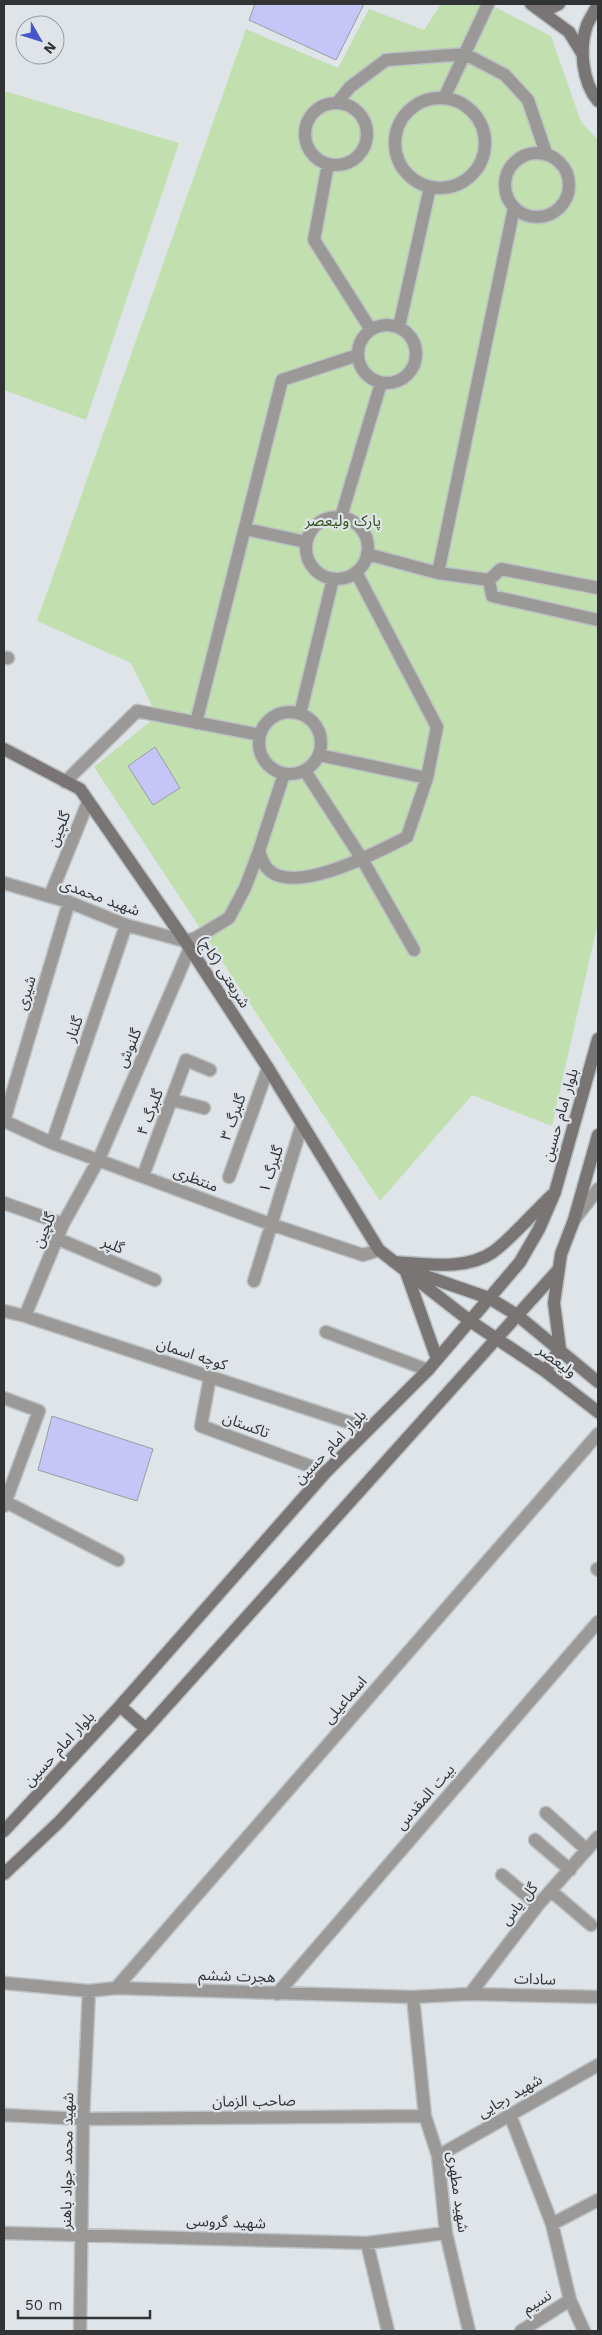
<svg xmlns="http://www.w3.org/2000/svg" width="602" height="2335" font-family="'Work Sans','Noto Sans Arabic',sans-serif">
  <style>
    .green { fill: #c1dfaf }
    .building { fill: #c6c5f8; stroke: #9b9ca1 }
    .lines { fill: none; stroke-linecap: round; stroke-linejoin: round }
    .street-casing { stroke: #bcc1c4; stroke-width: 15 }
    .secondary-casing { stroke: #bcc1c4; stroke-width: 15 }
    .street { stroke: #9b9998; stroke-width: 12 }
    .secondary { stroke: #797574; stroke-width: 12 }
    .labels { text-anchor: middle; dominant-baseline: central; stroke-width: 4.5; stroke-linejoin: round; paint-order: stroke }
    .park-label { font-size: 15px; fill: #304f19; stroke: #dfe4e8 }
    .street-label { font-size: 15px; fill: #313335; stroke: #dfe4e8 }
  </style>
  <rect width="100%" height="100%" fill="#dfe4e8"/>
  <path class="green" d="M 441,4 L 489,4 L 551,36 L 581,122 L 598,140 L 598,922 L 552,1126 L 472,1095 L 380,1201 L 94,767 L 157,716 L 131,663 L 37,621 L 246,29 L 338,68 L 369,9 L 424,30 Z
    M 4,91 L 179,143 L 86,420 L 4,390 Z"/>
  <path class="building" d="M 255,4 L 364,4 L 336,60 L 249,20 Z
    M 155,747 L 180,788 L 153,805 L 128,766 Z
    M 52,1416 L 153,1449 L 137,1501 L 38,1470 Z"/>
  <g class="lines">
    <defs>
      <path id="street" d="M 444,98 L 488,4
        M395 143a45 45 0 1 1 90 0a45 45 0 1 1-90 0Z
        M 337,103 L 350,87 L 386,60 L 465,54 L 505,75 L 528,100 L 546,153
        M305 134a31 31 0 1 1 62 0a31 31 0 1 1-62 0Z
        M505 185a32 32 0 1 1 64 0a32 32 0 1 1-64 0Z
        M 328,164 L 314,240 L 371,330
        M358 354a29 29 0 1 1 58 0a29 29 0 1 1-58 0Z
        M 399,327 L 430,187
        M 341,517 L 381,383
        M306 548a31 31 0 1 1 62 0a31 31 0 1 1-62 0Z
        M 245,529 L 306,542
        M 367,554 L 438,573 L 489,580 L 492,596 L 598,620
        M 356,572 L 437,727 L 427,778
        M 438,573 L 514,208
        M 489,580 L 501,569 L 598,588
        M 4,658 L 8,658
        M259 743a31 31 0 1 1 62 0a31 31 0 1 1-62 0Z
        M 300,714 L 333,579
        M 196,723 L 282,380 L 358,355
        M 305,771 L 362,859 L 414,950
        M 284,774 L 259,851 C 261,856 263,864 267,868 C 292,898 379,851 407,837 L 427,778 L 319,755
        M 65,782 L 137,711 L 260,735
        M 4,883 L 69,902 L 126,925 L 185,941 L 196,938 L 229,918 L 245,888 L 259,851
        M 50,896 L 88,802
        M 173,1100 L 204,1108
        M 4,1121 L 52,1143 L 270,1224 L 363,1255 L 379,1250
        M 4,1121 L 69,902
        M 52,1143 L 126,925
        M 143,1176 L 186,1060 L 210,1070
        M 229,1177 L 268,1068
        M 4,1203 L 63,1224
        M 574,1220 L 598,1189
        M 58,1239 L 155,1280
        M 254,1281 L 302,1124
        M 4,1311 L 25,1316 L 369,1429
        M 25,1316 L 63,1224 L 99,1159 L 189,950
        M 326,1332 L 428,1370
        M 210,1377 L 201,1426 L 326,1472
        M 4,1398 L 39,1411 L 4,1506
        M 6,1502 L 118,1560
        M 597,1569 L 598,1570
        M 546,1813 L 587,1850
        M 535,1840 L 570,1870
        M 502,1875 L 538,1905
        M 551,1891 L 591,1925
        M 4,1983 L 89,1991 L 116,1988 L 413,1997 L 470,1994 L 598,1997
        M 116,1988 L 598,1434
        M 277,1994 L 598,1622
        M 470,1994 L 538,1905 L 598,1837
        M 413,1997 L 425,2116 L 438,2156 L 446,2233 L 469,2331
        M 4,2115 L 83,2119 L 425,2116
        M 510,2115 L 552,2224 L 570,2300 L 584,2331
        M 438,2156 L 598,2065
        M 552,2224 L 598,2200
        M 4,2233 L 367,2243 L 446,2233
        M 367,2243 L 388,2331
        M 80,2331 L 83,2119 L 89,1991
        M 521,2331 L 570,2300"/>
      <path id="secondary" d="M 531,4 L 569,32 L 582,53
        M 598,4 C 595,11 590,18 587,25 C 579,48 582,82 598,101
        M 544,11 L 559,4
        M 4,749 L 80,789 L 185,941 L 268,1068 L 379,1250 L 470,1321 L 545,1371 L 598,1412
        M 394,1262 C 425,1264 466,1271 493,1252 C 514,1236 533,1213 552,1195
        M 405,1269 L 437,1359
        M 414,1272 L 489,1298 L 517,1315 L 598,1382
        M 545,1371 L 560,1349 L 554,1303 L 561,1254 L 574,1220 L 598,1135
        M 120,1706 L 146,1729
        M 4,1831 L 120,1706 L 326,1472 L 428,1370 L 520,1262 L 539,1229 L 555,1192 L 598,1039
        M 4,1874 L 59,1822 L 146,1729 L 559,1269"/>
    </defs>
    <use href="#street" class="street-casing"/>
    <use href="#secondary" class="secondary-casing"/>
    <use href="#street" class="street"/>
    <use href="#secondary" class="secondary"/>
  </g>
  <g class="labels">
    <g class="park-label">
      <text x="343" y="521">پارک ولیعصر</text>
    </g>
    <g class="street-label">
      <text transform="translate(59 829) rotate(-68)">گلچین</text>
      <text transform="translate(100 897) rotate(20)">شهید محمدی</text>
      <text transform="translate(224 972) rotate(57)">شریعتی (کاج)</text>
      <text transform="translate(26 993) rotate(-73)">شیری</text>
      <text transform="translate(74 1029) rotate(-71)">گلنار</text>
      <text transform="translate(129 1048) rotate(-67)">گلنوش</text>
      <text transform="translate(150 1112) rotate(-69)">گلبرگ ۴</text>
      <text transform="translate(560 1115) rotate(-74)">بلوار امام حسین</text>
      <text transform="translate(233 1117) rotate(-70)">گلبرگ ۳</text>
      <text transform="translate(271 1169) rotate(-72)">گلبرگ ۱</text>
      <text transform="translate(196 1179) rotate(21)">منتظری</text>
      <text transform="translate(44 1230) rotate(-67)">گلچین</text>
      <text transform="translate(113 1245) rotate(23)">گلپر</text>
      <text transform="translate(192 1354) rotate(18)">کوچه اسمان</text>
      <text transform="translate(557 1361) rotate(36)">ولیعصر</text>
      <text transform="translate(246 1425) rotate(20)">تاکستان</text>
      <text transform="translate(330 1447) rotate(-46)">بلوار امام حسین</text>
      <text transform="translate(345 1700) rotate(-49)">اسماعیلی</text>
      <text transform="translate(59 1749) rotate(-47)">بلوار امام حسین</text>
      <text transform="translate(425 1797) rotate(-49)">بیت المقدس</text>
      <text transform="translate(519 1904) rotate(-51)">گل یاس</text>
      <text transform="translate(237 1976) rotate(2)">هجرت ششم</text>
      <text transform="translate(535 1979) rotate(2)">سادات</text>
      <text transform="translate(510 2096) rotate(-30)">شهید رجایی</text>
      <text transform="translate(254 2101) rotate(-1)">صاحب الزمان</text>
      <text transform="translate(67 2161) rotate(-89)">شهید محمد جواد باهنر</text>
      <text transform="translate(458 2192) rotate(82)">شهید مطهری</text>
      <text transform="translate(226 2222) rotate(2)">شهید گروسی</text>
      <text transform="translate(537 2302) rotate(-33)">نسیم</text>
    </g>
  </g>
  <rect width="602" height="2335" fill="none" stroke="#313335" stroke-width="10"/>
  <g transform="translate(40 40) rotate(129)"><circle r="24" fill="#dfe4e8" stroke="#999da0"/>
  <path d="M0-4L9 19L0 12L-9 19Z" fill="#4656ca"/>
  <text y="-8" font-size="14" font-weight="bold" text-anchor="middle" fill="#313335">N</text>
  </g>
  <path d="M18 2310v8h132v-8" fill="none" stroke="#313335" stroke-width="2.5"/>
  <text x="25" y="2310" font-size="15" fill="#313335" stroke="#dfe4e8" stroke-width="4" paint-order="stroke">50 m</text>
</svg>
